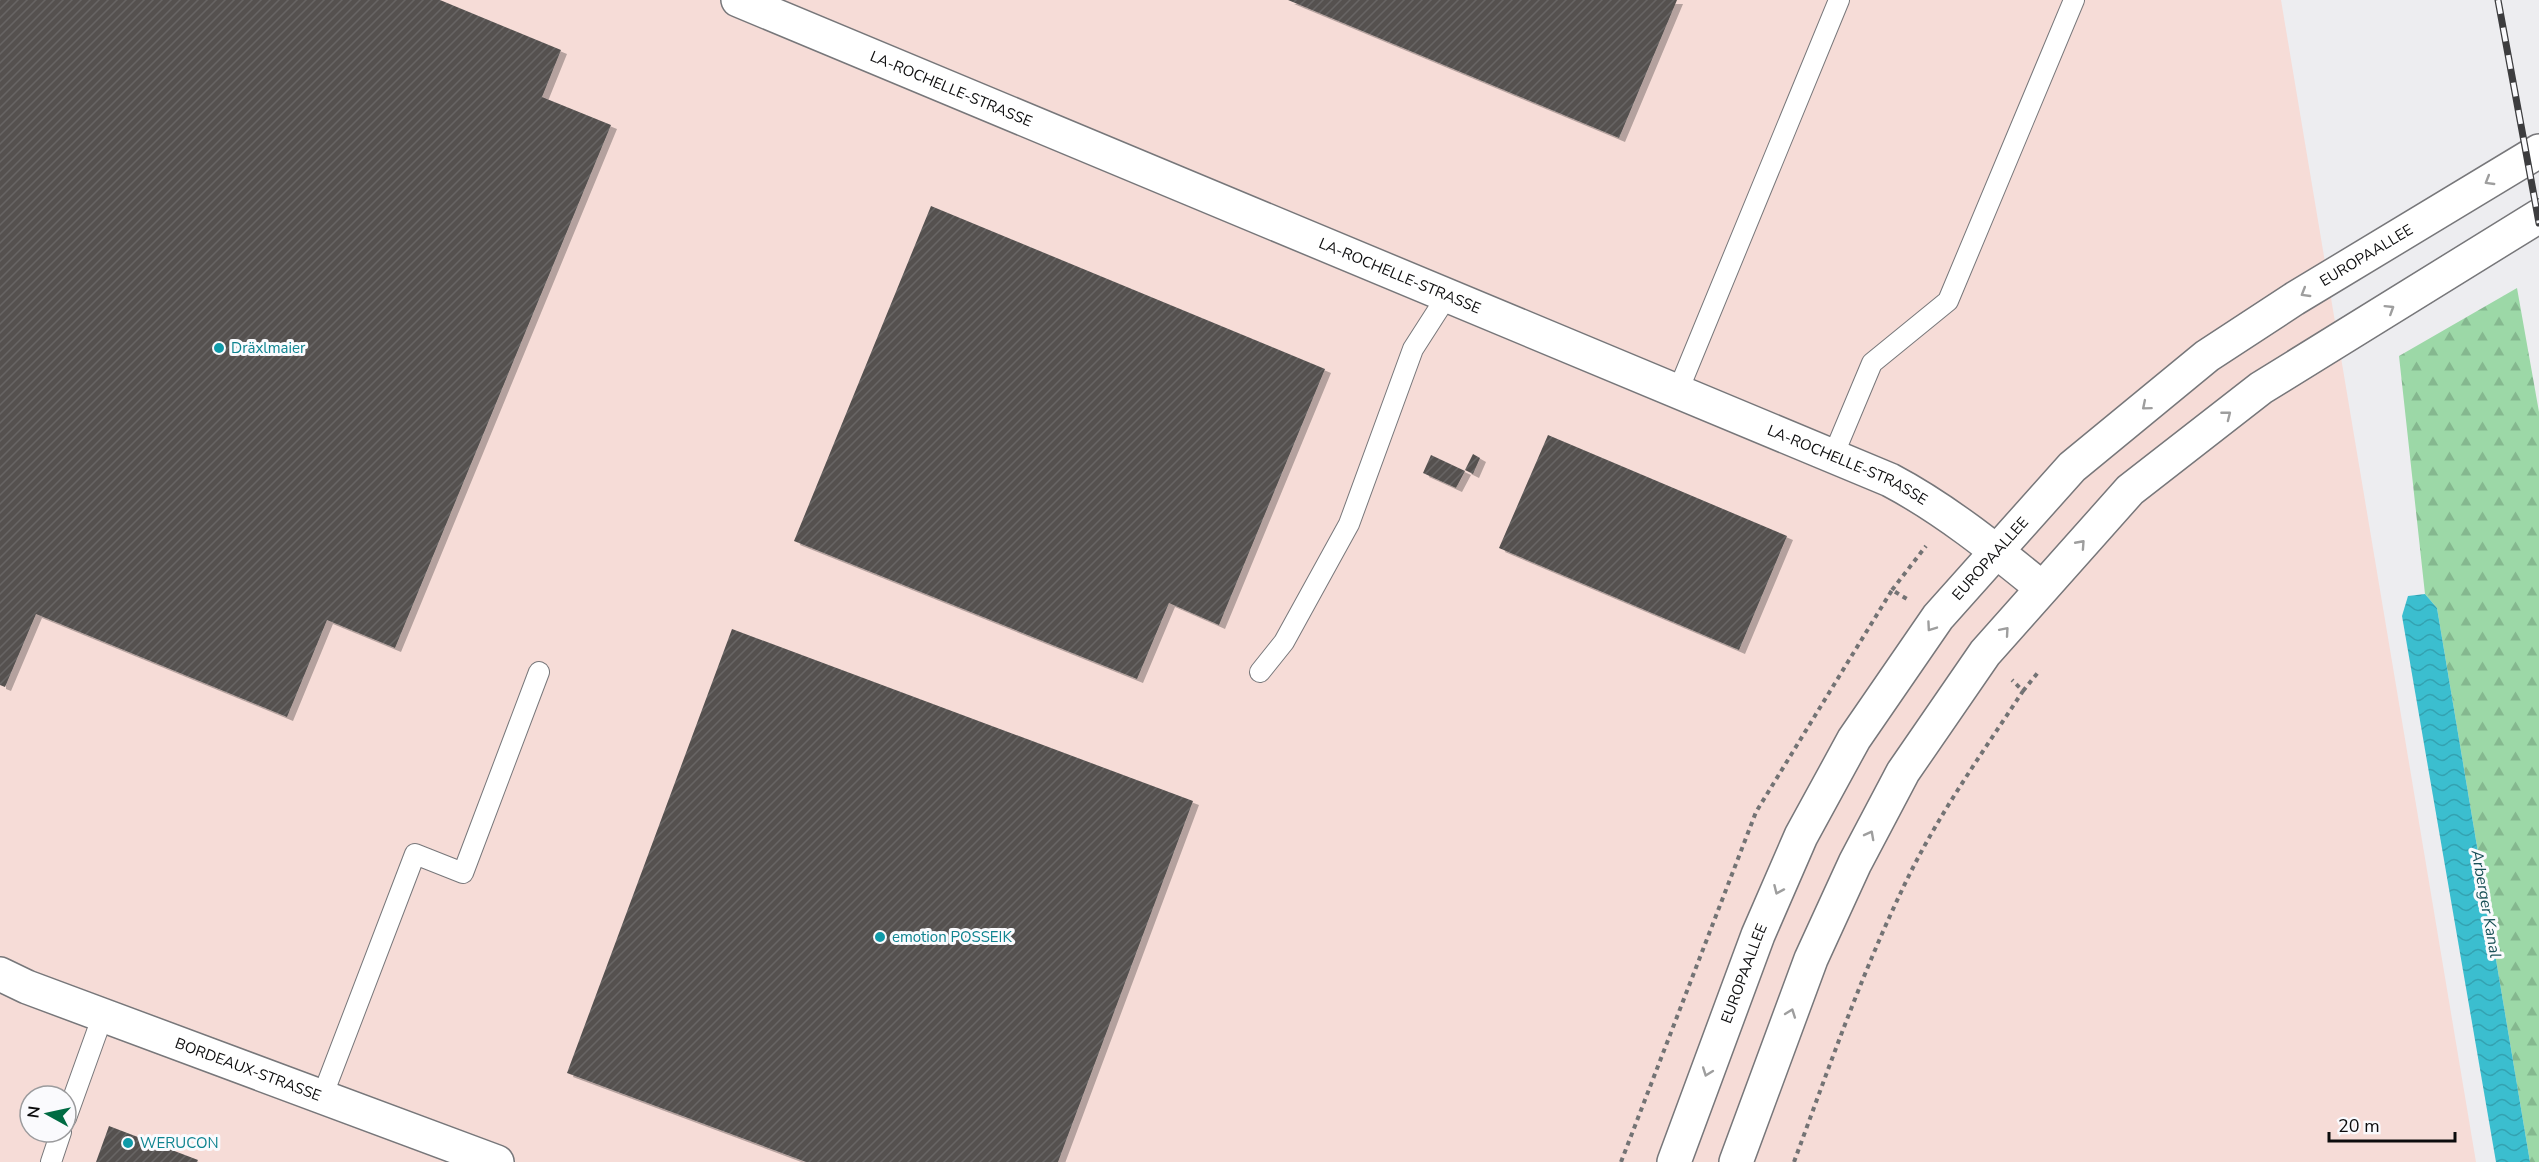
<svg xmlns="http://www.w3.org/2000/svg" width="2539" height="1162" font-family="'Nunito Sans',sans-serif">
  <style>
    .industrial { fill: #f6dcd7; fill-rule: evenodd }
    .forest { fill: url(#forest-firs) }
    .water { fill: url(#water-waves) }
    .building { fill: url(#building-hatch); filter: url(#shadow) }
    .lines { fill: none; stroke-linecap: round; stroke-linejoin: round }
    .service-casing { stroke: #77777a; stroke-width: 22 }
    .minor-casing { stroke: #77777a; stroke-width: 36 }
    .path { stroke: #737374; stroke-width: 4; stroke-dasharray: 4.5 4.5; stroke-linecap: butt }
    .service { stroke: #fff; stroke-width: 20 }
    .minor { stroke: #fff; stroke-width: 33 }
    .rail-casing { stroke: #3d3d3f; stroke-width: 7 }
    .rail { stroke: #fafafd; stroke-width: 4.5; stroke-dasharray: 14; stroke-linecap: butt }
    .oneway { stroke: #9e9e9e }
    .culture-dot { fill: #0f9aa8; stroke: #fafafd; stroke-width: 2 }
    .labels { text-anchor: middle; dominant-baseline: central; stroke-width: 6; stroke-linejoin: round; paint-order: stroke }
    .street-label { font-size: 15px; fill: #0c0c0d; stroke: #fafafd }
    .culture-label { font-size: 15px; fill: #0d838f; stroke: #fafafd; text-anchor: start }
    .water-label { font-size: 16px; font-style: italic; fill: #195057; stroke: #fafafd }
  </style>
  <defs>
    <pattern id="forest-firs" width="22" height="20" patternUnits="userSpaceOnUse" patternTransform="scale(1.5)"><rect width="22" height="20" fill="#9cd8a7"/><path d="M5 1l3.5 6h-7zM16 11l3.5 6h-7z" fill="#85b88f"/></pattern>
    <pattern id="water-waves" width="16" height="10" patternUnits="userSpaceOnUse" patternTransform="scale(1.5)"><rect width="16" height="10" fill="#3bbecf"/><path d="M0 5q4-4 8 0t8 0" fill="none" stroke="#33a2b1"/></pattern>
    <pattern id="building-hatch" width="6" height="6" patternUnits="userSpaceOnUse" patternTransform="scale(1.5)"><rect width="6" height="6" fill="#545150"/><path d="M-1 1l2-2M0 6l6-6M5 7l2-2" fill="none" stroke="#686564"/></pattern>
    <filter id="shadow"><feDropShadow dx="6" dy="4" stdDeviation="0" flood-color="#0004"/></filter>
  </defs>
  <rect width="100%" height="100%" fill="#ededf0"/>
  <path class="industrial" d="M 0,0 L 2281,0 L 2476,1162 L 0,1162 ZM 30,1096 L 66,1096 L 66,1132 L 30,1132 Z"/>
  <path class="forest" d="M 2517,288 L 2539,412 L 2539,1162 L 2530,1162 L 2437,608 L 2425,594 L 2399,356 Z"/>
  <path class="water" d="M 2425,594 L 2437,608 L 2530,1162 L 2496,1162 L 2402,616 L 2408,596 Z"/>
  <path class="building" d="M 0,0 L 440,0 L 561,50 L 542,97 L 611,125 L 395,648 L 327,620 L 287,717 L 36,614 L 5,687 L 0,685 Z
    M 1288,0 L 1677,0 L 1619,138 Z
    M 931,206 L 1325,369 L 1219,625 L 1169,603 L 1137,679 L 794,541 Z
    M 1548,435 L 1787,536 L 1739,650 L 1499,548 Z
    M 1473,454 L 1480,458 L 1473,474 L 1465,470 Z
    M 1431,455 L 1465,471 L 1456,488 L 1423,473 Z
    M 732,629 L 1193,801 L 1058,1162 L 806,1162 L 567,1073 Z
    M 109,1126 L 198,1160 L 197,1162 L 96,1162 Z"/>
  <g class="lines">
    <defs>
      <path id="service" d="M 1678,391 L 1839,0
        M 1833,456 L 1872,363 L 1948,301 L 2074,0
        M 1260,672 L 1284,642 L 1349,524 L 1413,349 L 1447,296
        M 322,1097 L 415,854 L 463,873 L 539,672
        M 66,1118 L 103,1015
        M 51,1162 L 61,1132"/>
      <g id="minor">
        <path id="s1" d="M 738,0 L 1890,480 C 1945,509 1994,549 2042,588"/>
        <path id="s2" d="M 0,974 L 27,987 L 497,1162"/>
        <path id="s3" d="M 1674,1162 L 1758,935 L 1801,836 L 1854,739 L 1938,617 L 2072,467 L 2207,356 L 2294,299 L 2539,151"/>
        <path d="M 1736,1162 L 1811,959 L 1855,863 L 1903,772 L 1985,653 L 2130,490 L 2261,388 L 2539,216"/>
      </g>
    </defs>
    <use href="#service" class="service-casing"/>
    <use href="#minor" class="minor-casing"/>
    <path class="path" d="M 1892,590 L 1926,546
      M 2023,691 L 2040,670
      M 1621,1162 L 1756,812 L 1892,590 L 1907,599
      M 1794,1162 C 1828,1070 1860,978 1902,890 C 1935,819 1981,755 2023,691 L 2012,680"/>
    <use href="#service" class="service"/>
    <use href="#minor" class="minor"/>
    <defs>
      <path id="rail" d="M 2498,0 L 2539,223"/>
    </defs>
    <use href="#rail" class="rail-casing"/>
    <use href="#rail" class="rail"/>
  </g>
  <defs><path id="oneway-chevron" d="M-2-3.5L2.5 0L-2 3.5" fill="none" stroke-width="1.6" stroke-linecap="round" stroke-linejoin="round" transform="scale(1.5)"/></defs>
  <g class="oneway">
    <use href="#oneway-chevron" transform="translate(2489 181) rotate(149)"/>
    <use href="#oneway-chevron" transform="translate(2305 293) rotate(149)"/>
    <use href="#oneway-chevron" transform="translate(2390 309) rotate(-32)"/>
    <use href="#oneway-chevron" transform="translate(2146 406) rotate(140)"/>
    <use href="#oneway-chevron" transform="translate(2227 415) rotate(-38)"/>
    <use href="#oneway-chevron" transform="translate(2081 544) rotate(-48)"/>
    <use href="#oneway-chevron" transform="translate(1931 627) rotate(125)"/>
    <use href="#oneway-chevron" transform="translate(2005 631) rotate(-49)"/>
    <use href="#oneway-chevron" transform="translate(1870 835) rotate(-62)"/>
    <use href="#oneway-chevron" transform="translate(1778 890) rotate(114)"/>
    <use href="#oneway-chevron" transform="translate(1791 1013) rotate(-70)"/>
    <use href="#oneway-chevron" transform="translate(1707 1072) rotate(110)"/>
  </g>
  <g class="culture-dot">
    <circle cx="219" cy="348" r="6"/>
    <circle cx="880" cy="937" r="6"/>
    <circle cx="128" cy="1143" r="6"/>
  </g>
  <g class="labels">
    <g class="street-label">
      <text stroke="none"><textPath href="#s1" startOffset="231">LA-ROCHELLE-STRASSE</textPath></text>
      <text stroke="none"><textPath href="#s3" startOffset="1173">EUROPAALLEE</textPath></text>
      <text stroke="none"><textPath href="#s1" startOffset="717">LA-ROCHELLE-STRASSE</textPath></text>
      <text stroke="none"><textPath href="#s1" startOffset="1203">LA-ROCHELLE-STRASSE</textPath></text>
      <text stroke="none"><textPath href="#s3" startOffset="687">EUROPAALLEE</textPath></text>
      <text stroke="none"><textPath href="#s3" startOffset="201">EUROPAALLEE</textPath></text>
      <text stroke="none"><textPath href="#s2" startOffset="266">BORDEAUX-STRASSE</textPath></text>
    </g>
    <g class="culture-label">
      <text x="231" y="348">Dräxlmaier</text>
      <text x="892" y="937">emotion POSSEIK</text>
      <text x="140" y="1143">WERUCON</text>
    </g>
    <g class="water-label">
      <text transform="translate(2486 904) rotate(80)">Arberger Kanal</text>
    </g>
  </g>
  <g transform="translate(48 1114) rotate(278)"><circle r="28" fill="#fafafd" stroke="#9b9b9d" stroke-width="1.5"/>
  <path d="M0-4.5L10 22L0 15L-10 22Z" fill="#006b43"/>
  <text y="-9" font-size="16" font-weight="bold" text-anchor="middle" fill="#0c0c0d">N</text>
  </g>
  <path d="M2329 1132v9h126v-9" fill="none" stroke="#0c0c0d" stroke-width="3"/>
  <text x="2338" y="1132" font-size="18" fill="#0c0c0d" stroke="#fafafd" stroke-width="4.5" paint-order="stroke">20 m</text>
</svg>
